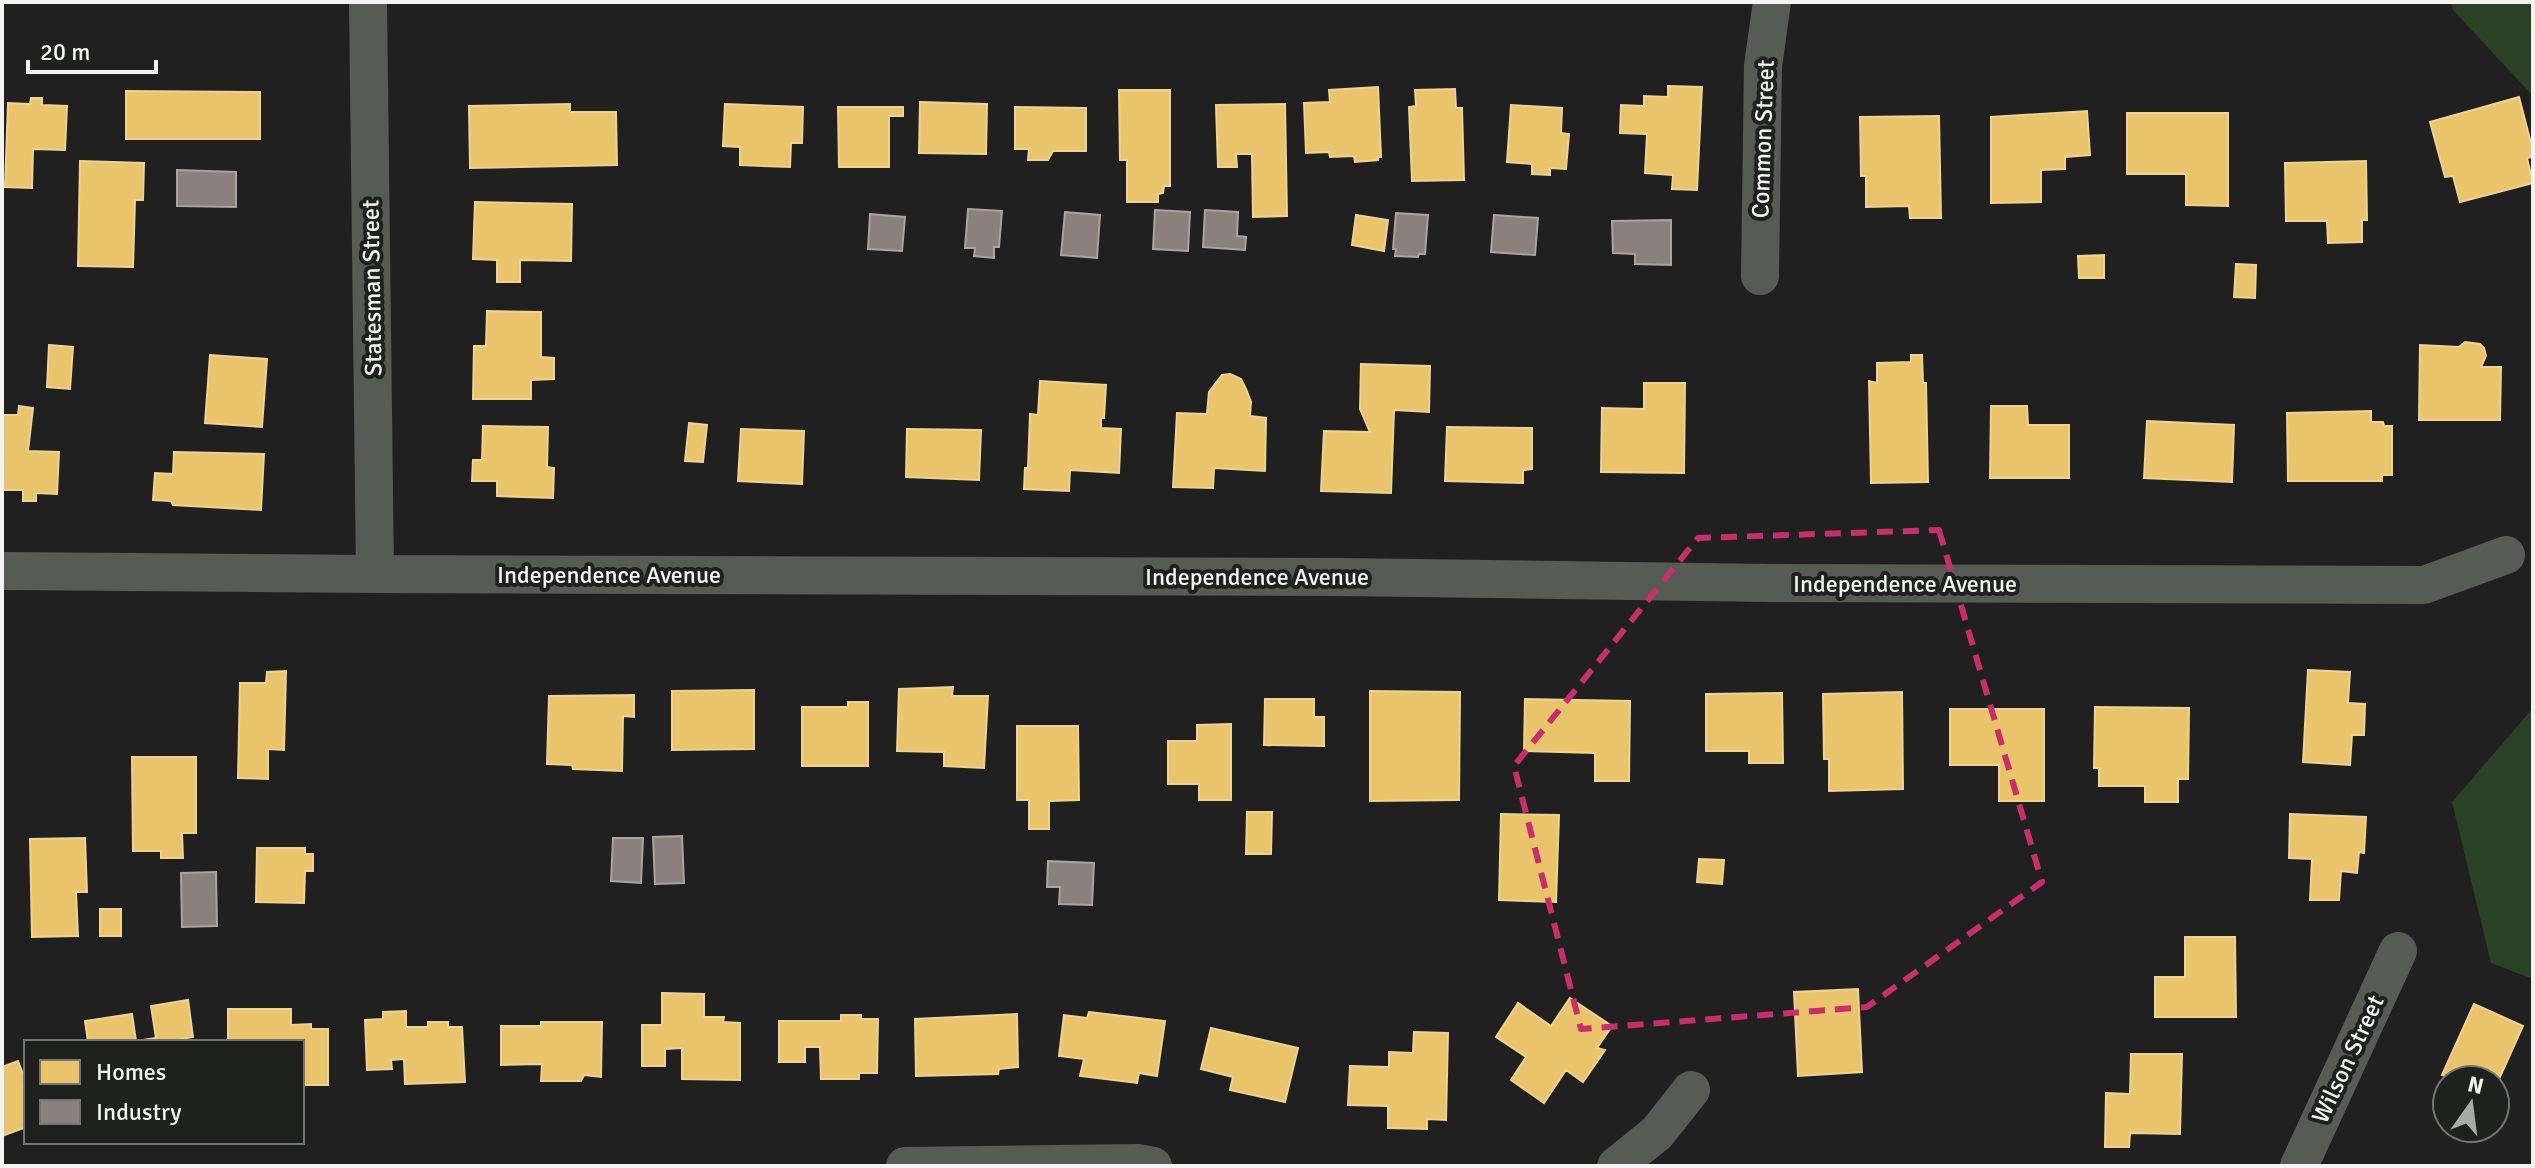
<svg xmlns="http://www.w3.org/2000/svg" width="2535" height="1168" font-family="Signika,sans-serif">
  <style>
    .green { fill: #284223 }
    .homes { fill: #e9c46a; stroke: #ecd293; stroke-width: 2 }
    .industry { fill: #8a817c; stroke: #aaa49f; stroke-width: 2 }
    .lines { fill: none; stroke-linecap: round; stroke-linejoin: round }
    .minor { stroke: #565c54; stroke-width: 38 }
    .marked { fill: none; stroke: #c72e6a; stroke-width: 6; stroke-dasharray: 16 10; stroke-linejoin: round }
    .labels { text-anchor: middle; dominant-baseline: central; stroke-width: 8; stroke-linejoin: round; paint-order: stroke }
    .street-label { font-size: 24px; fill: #f3f4f2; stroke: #1f211f }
  </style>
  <rect width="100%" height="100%" fill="#202020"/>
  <path class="green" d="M 2451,2 L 2533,2 L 2533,96 L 2453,10 Z
    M 2533,708 L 2533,979 L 2491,963 L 2452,802 Z"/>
  <path class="homes" d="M 1668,86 L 1702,87 L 1697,190 L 1672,189 L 1673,175 L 1645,173 L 1647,134 L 1620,133 L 1621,105 L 1644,106 L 1644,96 L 1668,97 Z
    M 1378,87 L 1381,157 L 1378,157 L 1378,160 L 1355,162 L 1354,156 L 1330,157 L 1329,152 L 1306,153 L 1304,103 L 1330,102 L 1329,90 Z
    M 1455,89 L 1456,108 L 1462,108 L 1464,180 L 1412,181 L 1409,107 L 1416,106 L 1415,90 Z
    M 1119,90 L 1170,90 L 1170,186 L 1164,186 L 1163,193 L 1158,194 L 1158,202 L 1127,202 L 1127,160 L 1120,160 Z
    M 126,91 L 260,92 L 260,139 L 126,139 Z
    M 2519,97 L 2533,151 L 2533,157 L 2527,158 L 2533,183 L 2460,202 L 2453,176 L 2445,177 L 2430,122 Z
    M 31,98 L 42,98 L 42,105 L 67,106 L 65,150 L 33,149 L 32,188 L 5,187 L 8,103 L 30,104 Z
    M 920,102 L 987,104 L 986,154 L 919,153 Z
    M 570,104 L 570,112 L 616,112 L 617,165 L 470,168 L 469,106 Z
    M 725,104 L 803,107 L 802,143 L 791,143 L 790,167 L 740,165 L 740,147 L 723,146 Z
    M 1285,104 L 1287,216 L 1253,217 L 1252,154 L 1236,154 L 1237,167 L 1218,167 L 1216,105 Z
    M 1511,105 L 1562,108 L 1561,133 L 1569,134 L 1566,169 L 1550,168 L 1550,175 L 1532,174 L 1532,164 L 1507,162 Z
    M 838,107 L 903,107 L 903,116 L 889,116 L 889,167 L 839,167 Z
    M 1015,107 L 1086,108 L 1086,151 L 1053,151 L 1048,160 L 1028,160 L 1029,149 L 1015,149 Z
    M 2087,111 L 2090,155 L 2065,157 L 2065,169 L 2041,170 L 2041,202 L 1991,203 L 1991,117 Z
    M 2127,113 L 2228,113 L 2228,206 L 2186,205 L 2186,174 L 2127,174 Z
    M 1939,116 L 1941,218 L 1910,218 L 1909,206 L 1866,207 L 1866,176 L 1861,176 L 1860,117 Z
    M 80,161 L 144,163 L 143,200 L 135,200 L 133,267 L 78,266 Z
    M 2366,161 L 2367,220 L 2362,220 L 2362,242 L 2328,243 L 2327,221 L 2286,221 L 2285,163 Z
    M 475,202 L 572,204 L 571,261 L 520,260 L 520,282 L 497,282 L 497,260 L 473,259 Z
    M 1356,215 L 1388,220 L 1384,251 L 1352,245 Z
    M 2104,255 L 2104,278 L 2079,278 L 2078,256 Z
    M 2236,264 L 2256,265 L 2255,298 L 2234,297 Z
    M 487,311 L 541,312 L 541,357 L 554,358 L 554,379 L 531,380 L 531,399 L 473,399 L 474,346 L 486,346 Z
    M 2465,342 L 2480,344 L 2484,348 L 2486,356 L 2481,367 L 2501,367 L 2500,420 L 2419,420 L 2420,345 L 2459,347 Z
    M 49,345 L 73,347 L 70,389 L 47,387 Z
    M 210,355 L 267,359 L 262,427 L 205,423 Z
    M 1911,355 L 1922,355 L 1923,383 L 1926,383 L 1928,482 L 1871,483 L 1869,381 L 1877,383 L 1877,363 L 1911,362 Z
    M 1361,364 L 1430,366 L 1429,412 L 1394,410 L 1391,493 L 1321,491 L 1324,431 L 1370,432 L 1360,409 Z
    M 1230,374 L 1241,379 L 1246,389 L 1251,402 L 1250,416 L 1266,418 L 1265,471 L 1214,468 L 1213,488 L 1173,487 L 1177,413 L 1207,414 L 1209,392 L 1222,375 Z
    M 1040,381 L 1106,385 L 1104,418 L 1101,418 L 1101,428 L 1121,429 L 1119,473 L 1070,470 L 1069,491 L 1024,489 L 1025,468 L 1028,468 L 1030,414 L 1038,415 Z
    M 1644,383 L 1685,383 L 1684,473 L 1601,472 L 1602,408 L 1644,409 Z
    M 19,406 L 33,408 L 28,451 L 59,452 L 57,494 L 36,493 L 36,501 L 23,501 L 23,490 L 2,490 L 2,415 L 18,415 Z
    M 1991,406 L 2027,406 L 2028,425 L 2069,425 L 2069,478 L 1990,478 Z
    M 2371,411 L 2371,422 L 2383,422 L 2384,426 L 2392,426 L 2392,475 L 2382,475 L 2382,481 L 2288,481 L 2287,413 Z
    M 2147,421 L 2234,425 L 2232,482 L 2144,478 Z
    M 689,423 L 707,425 L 703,462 L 685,461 Z
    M 483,426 L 548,427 L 547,467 L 554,468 L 553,498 L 497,496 L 497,481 L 472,481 L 473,460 L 482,460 Z
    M 1447,427 L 1532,428 L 1532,469 L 1523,470 L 1523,483 L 1445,481 Z
    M 741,429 L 804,431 L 802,484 L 738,481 Z
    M 907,429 L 981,430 L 979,480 L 906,477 Z
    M 174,452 L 264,454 L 261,510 L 173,505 L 171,501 L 153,500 L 155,473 L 173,474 Z
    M 2308,670 L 2350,672 L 2348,703 L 2365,704 L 2364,735 L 2352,735 L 2350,765 L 2303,762 Z
    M 286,671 L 284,750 L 268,749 L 268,779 L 238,778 L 240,683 L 266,683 L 267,672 Z
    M 953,687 L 952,696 L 988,696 L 984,768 L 944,766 L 944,752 L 897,751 L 899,689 Z
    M 754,690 L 754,749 L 672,750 L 672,691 Z
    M 1370,691 L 1460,692 L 1459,800 L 1370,801 Z
    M 1902,692 L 1903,789 L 1829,791 L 1829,759 L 1824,759 L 1823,694 Z
    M 1782,693 L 1783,763 L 1749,763 L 1749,751 L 1706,751 L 1706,694 Z
    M 634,695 L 634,717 L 623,716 L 622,771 L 573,769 L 572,765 L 547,764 L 549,696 Z
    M 1265,699 L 1314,699 L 1314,717 L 1324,717 L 1324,746 L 1264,745 Z
    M 1525,699 L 1630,701 L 1629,781 L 1595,781 L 1595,753 L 1524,751 Z
    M 848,702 L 868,702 L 868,766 L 802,766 L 802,707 L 848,707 Z
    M 2095,707 L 2189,708 L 2188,779 L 2178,779 L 2178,802 L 2145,802 L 2145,786 L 2099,786 L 2099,768 L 2094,768 Z
    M 1950,709 L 2044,709 L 2044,801 L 1999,801 L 1999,765 L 1950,765 Z
    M 1231,724 L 1231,800 L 1199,800 L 1199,784 L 1168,784 L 1168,741 L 1197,741 L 1197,725 Z
    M 1017,726 L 1078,726 L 1079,800 L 1049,801 L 1049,829 L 1029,829 L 1029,800 L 1017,800 Z
    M 132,757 L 196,757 L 196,833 L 182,833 L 183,858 L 161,858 L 161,851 L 133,851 Z
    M 1247,812 L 1272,812 L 1271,854 L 1246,854 Z
    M 1501,814 L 1559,815 L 1556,902 L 1499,900 Z
    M 2290,814 L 2366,817 L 2364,853 L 2359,852 L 2357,873 L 2341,871 L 2339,900 L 2310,900 L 2312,859 L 2289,858 Z
    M 85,838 L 87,892 L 76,892 L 78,936 L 32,937 L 30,839 Z
    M 257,848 L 305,848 L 305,854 L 313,854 L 313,871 L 305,871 L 304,903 L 256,902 Z
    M 1699,859 L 1724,860 L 1722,884 L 1697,882 Z
    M 100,909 L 121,909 L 121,936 L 100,936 Z
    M 2185,937 L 2235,937 L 2236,1017 L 2155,1017 L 2155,977 L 2185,977 Z
    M 1858,989 L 1862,1072 L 1798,1076 L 1794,992 Z
    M 662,993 L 704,994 L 704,1017 L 724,1017 L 723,1022 L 740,1023 L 740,1080 L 682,1079 L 682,1048 L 665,1049 L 665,1066 L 642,1066 L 642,1025 L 662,1025 Z
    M 1570,998 L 1612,1026 L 1597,1048 L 1605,1050 L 1583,1082 L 1566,1070 L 1544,1103 L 1511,1080 L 1526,1057 L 1496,1037 L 1518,1003 L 1551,1026 Z
    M 188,1000 L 193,1037 L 181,1039 L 182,1042 L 88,1042 L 85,1021 L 132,1014 L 136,1041 L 156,1038 L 151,1006 Z
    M 2474,1004 L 2523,1026 L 2495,1088 L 2495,1080 L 2453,1080 L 2442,1075 Z
    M 228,1009 L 291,1009 L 291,1025 L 311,1024 L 311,1029 L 328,1029 L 328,1085 L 302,1085 L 302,1042 L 228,1042 Z
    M 406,1011 L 406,1027 L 428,1027 L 428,1022 L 448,1022 L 448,1027 L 462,1027 L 465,1082 L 405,1084 L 404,1059 L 391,1060 L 392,1069 L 367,1070 L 365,1020 L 383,1019 L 383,1012 Z
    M 1089,1012 L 1165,1021 L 1157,1076 L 1139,1073 L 1137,1083 L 1080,1076 L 1084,1059 L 1059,1056 L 1064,1015 L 1087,1018 Z
    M 1017,1014 L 1018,1067 L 999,1069 L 998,1074 L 916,1076 L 915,1019 Z
    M 841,1015 L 861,1015 L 861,1019 L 878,1019 L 877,1073 L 859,1073 L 859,1079 L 821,1079 L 820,1047 L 805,1047 L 805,1062 L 779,1062 L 779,1021 L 841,1021 Z
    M 541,1022 L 602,1022 L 601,1077 L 584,1075 L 581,1081 L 541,1081 L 542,1064 L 501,1065 L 501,1026 L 541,1026 Z
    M 1211,1028 L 1298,1048 L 1285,1102 L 1230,1090 L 1233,1077 L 1201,1069 Z
    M 1414,1032 L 1448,1033 L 1446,1120 L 1427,1119 L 1427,1129 L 1388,1128 L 1388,1106 L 1348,1105 L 1350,1066 L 1389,1067 L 1389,1052 L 1413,1053 Z
    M 2131,1054 L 2182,1054 L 2180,1134 L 2130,1133 L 2129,1147 L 2105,1147 L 2106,1093 L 2130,1094 Z
    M 18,1061 L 26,1082 L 26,1085 L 23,1086 L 26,1094 L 26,1127 L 2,1136 L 2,1067 Z"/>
  <path class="industry" d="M 177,170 L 236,172 L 236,207 L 177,206 Z
    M 968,209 L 1002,211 L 999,247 L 994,247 L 994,258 L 974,256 L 975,248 L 965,248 Z
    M 1155,210 L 1190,212 L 1188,251 L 1153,249 Z
    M 1205,210 L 1238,212 L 1237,236 L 1246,237 L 1245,250 L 1203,247 Z
    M 1065,212 L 1100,215 L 1097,258 L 1061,255 Z
    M 1396,213 L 1428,215 L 1425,254 L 1419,254 L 1418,257 L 1395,256 L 1396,249 L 1393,249 Z
    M 870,214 L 905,217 L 902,251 L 868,249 Z
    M 1494,215 L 1538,218 L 1535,255 L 1491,252 Z
    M 1671,220 L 1671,265 L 1635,264 L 1635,254 L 1613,253 L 1612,221 Z
    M 682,836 L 684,883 L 655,884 L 653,837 Z
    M 613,838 L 643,838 L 641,883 L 611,881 Z
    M 1048,861 L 1094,863 L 1092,905 L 1059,904 L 1060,887 L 1047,887 Z
    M 216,872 L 217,926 L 182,927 L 181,873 Z"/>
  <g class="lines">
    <path class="minor" d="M 368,2 L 375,574
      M 1760,276 L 1763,66 L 1772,2
      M 2,571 L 375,574 L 1341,577 L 1769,583 L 2424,585 L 2506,555
      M 905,1166 L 1138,1163 L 1153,1166
      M 1616,1166 L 1657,1133 L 1691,1090
      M 2299,1166 L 2398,951"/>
  </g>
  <path class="marked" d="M 1939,530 L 2042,882 L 1867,1007 L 1581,1029 L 1514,766 L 1698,538 Z"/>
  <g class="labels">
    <g class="street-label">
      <text transform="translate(1763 139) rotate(-88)">Common Street</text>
      <text transform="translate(372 288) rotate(-91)">Statesman Street</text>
      <text x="609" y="575">Independence Avenue</text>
      <text x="1257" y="577">Independence Avenue</text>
      <text x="1905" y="584">Independence Avenue</text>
      <text transform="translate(2348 1059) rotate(-65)">Wilson Street</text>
    </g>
  </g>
  <rect width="2535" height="1168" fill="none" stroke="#f3f4f2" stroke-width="8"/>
  <rect x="24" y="1040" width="280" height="104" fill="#1f211f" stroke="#747573" stroke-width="2"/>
  <rect x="40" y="1060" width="40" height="24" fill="#e9c46a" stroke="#747573" stroke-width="2"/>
  <text x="96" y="1080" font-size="24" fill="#f3f4f2">Homes</text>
  <rect x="40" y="1100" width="40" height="24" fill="#8a817c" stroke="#747573" stroke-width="2"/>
  <text x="96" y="1120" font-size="24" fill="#f3f4f2">Industry</text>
  <g transform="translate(2471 1104) rotate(14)"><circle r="38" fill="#1f211f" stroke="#747573" stroke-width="2"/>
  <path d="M0-6L14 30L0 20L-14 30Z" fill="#a9aaa8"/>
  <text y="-12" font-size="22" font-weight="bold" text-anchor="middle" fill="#f3f4f2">N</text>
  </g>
  <path d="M28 60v12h128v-12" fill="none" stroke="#f3f4f2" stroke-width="4"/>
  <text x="40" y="60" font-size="24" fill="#f3f4f2" stroke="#1f211f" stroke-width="6" paint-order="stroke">20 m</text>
</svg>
